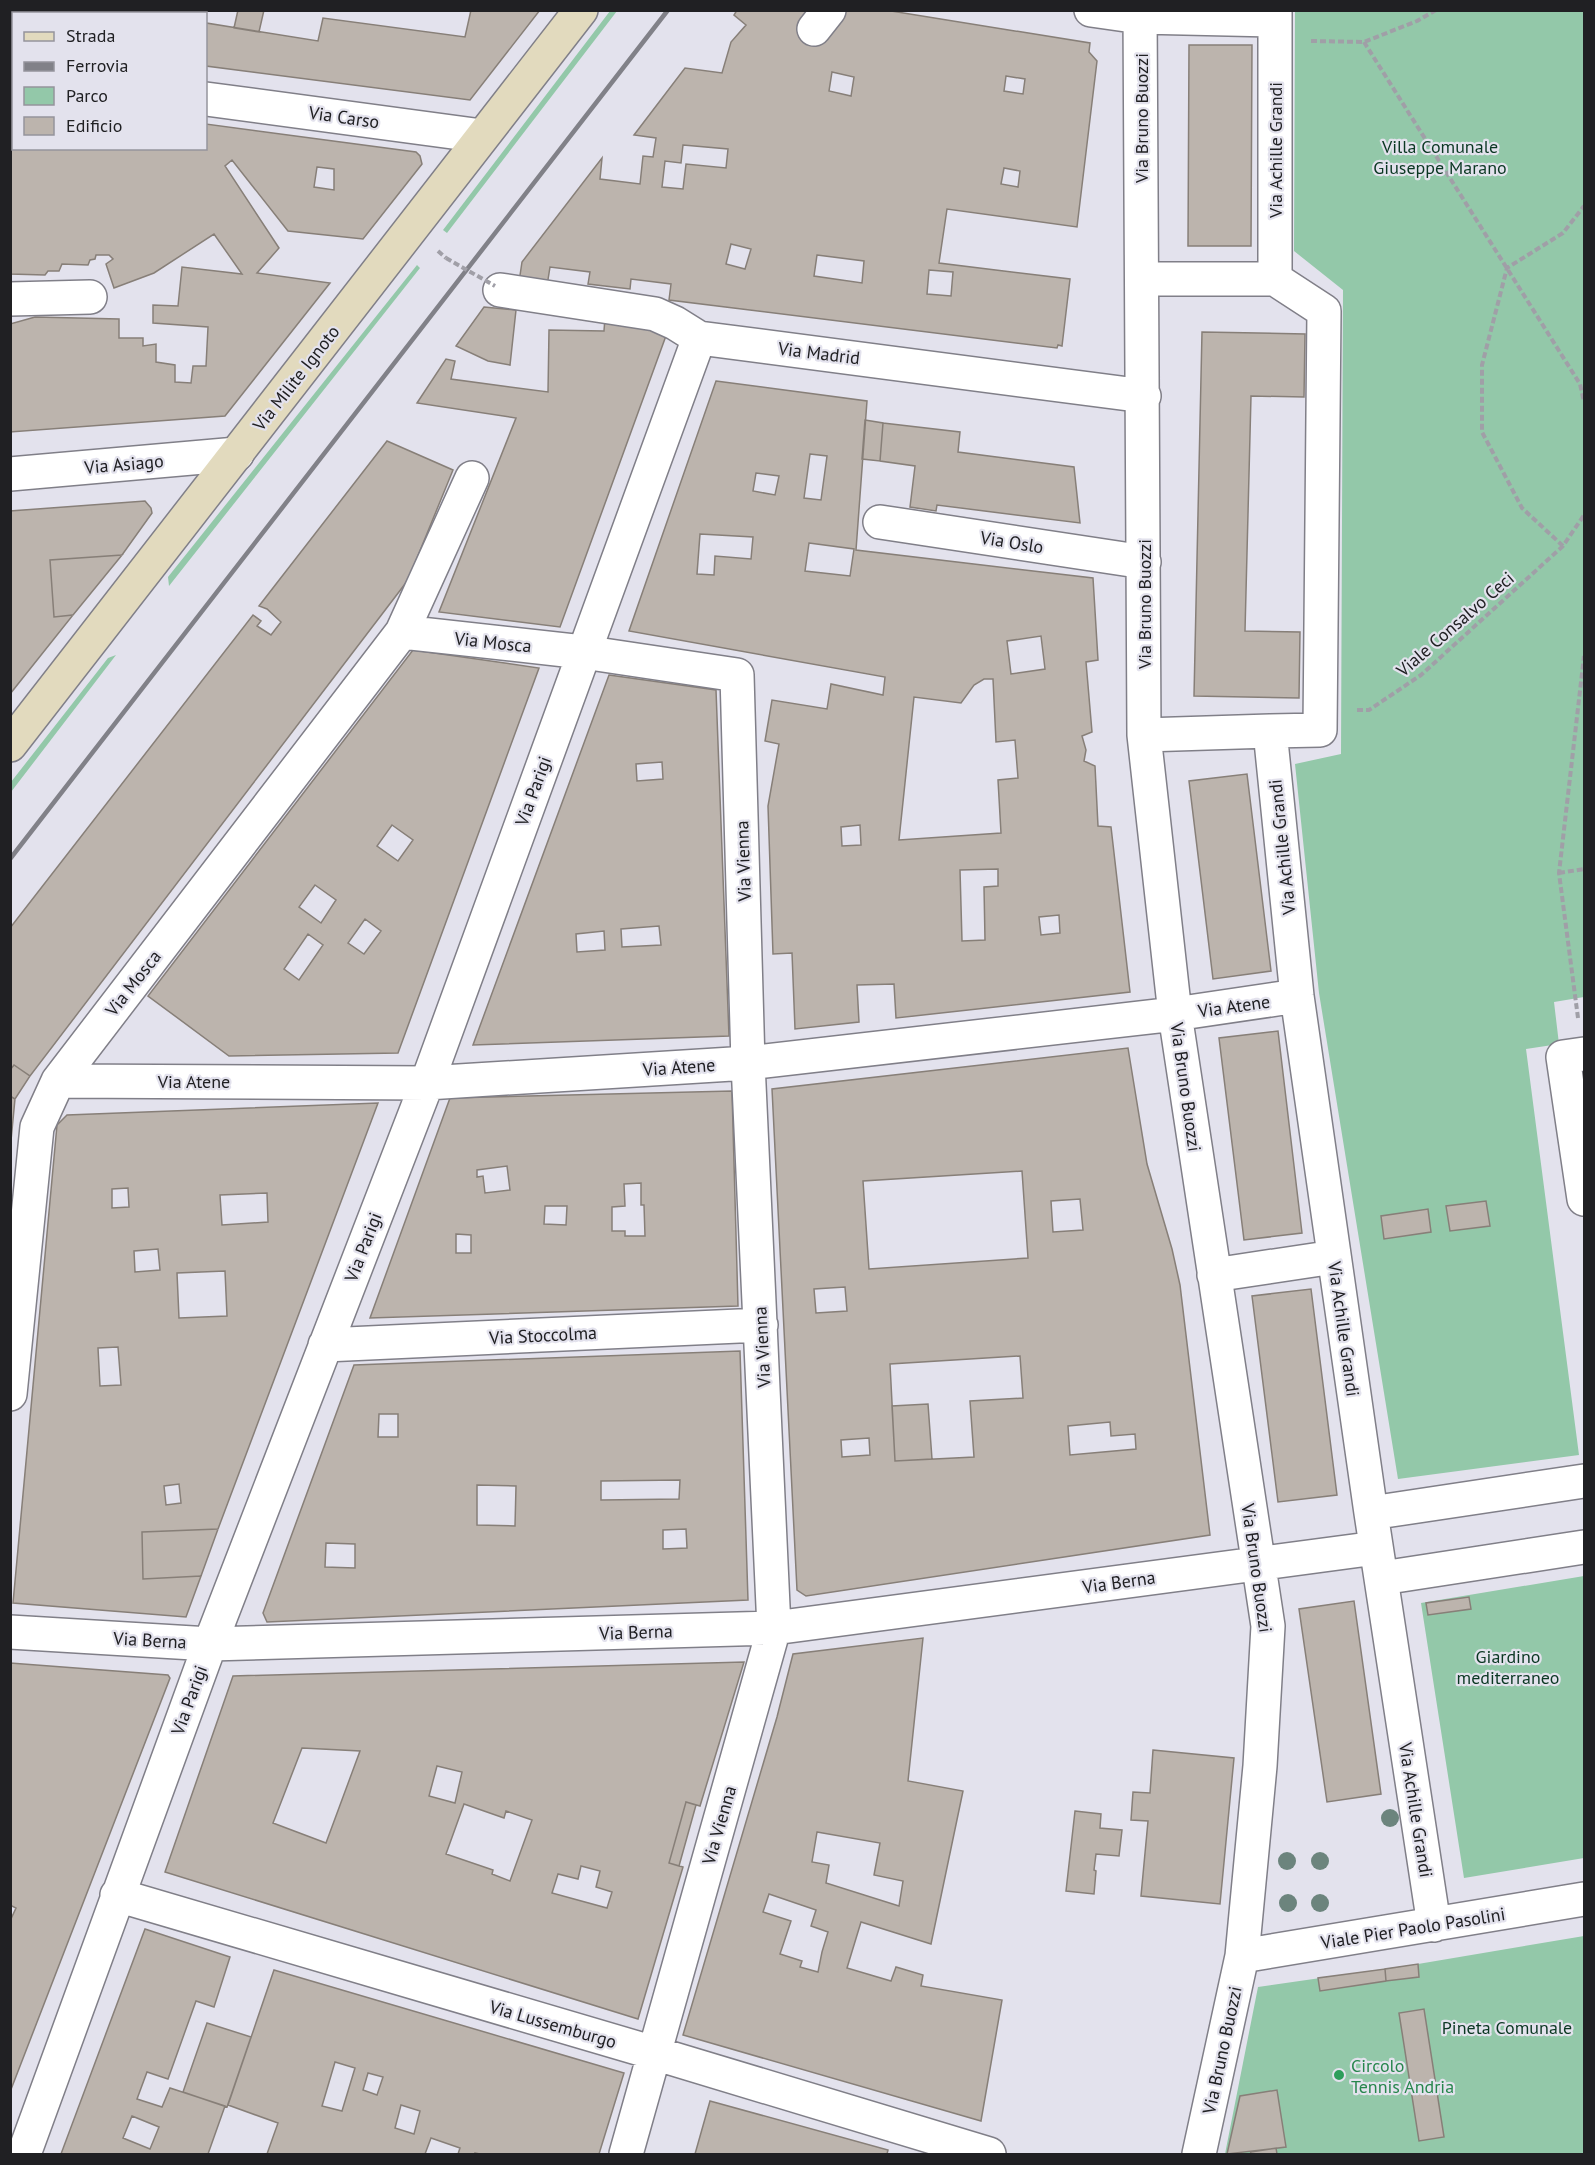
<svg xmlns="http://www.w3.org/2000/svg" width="1595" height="2165" font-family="'PT Sans',sans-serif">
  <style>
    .green { fill: #93c8a9 }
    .building { fill: #bcb4ad; stroke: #877f78; stroke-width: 1.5; fill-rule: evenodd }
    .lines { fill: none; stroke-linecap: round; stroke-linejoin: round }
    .street-casing { stroke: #807f88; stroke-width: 36 }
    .secondary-casing { stroke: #807f88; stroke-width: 36 }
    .path { stroke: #a09fa7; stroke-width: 4; stroke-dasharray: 6 3; stroke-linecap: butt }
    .street { stroke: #fff; stroke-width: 33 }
    .secondary { stroke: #e2dabe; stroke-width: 33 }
    .rail { stroke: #818188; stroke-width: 4.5 }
    .path-bridge { stroke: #a09fa7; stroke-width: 4; stroke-dasharray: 6 3; stroke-linecap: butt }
    .tree { fill: #6c847d }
    .leisure-dot { fill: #2e9e5b; stroke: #e3e2ed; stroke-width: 2 }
    .labels { text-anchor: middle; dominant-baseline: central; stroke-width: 4.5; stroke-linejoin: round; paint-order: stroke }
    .street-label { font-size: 18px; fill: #202023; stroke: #e3e2ed }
    .park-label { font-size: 18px; fill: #0a3722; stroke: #e3e2ed }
    .leisure-label { font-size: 18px; fill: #27864d; stroke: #e3e2ed; text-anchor: start }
  </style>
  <rect width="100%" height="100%" fill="#e3e2ed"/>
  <path class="green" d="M 610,11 L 617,11 L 447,233 L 443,230 Z
    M 1295,11 L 1584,11 L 1584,997 L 1554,1002 L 1559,1044 L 1526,1049 L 1579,1455 L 1398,1479 L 1319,993 L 1295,764 L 1341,754 L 1343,290 L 1294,251 Z
    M 417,265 L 420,268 L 169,586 L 168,577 Z
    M 116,655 L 11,792 L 11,782 L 108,658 Z
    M 1584,1576 L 1584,1858 L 1464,1878 L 1421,1603 Z
    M 1584,1936 L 1584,2154 L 1225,2154 L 1258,1987 L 1418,1964 Z"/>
  <path class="building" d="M 10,10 L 174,10 L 173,14 L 14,14 L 14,42 L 10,42 Z
    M 238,10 L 264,10 L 259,32 L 234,28 Z
    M 471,10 L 540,10 L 470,100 L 206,66 L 206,23 L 318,41 L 323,18 L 465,37 Z
    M 737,10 L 885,10 L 1090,43 L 1089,52 L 1097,61 L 1077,227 L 947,209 L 939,263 L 1070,279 L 1062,346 L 1058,345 L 1057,348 L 669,300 L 671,284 L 631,279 L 630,289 L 588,284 L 590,272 L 550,267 L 547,286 L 519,282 L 522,262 L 602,158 L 600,179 L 640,184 L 643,156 L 653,157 L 656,138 L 634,135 L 685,68 L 722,73 L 731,42 L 746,25 L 734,15 ZM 832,72 L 854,77 L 851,96 L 829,91 ZM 1006,76 L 1025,79 L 1023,94 L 1004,91 ZM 683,145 L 728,149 L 726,168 L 686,164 L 683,189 L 662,187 L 665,161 L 681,163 ZM 1004,168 L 1020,171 L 1018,187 L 1001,184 ZM 731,244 L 751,249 L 745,269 L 726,264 ZM 817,255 L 864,261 L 862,283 L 814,276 ZM 929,270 L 953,272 L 951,296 L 927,294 Z
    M 1189,45 L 1252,45 L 1251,246 L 1188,246 Z
    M 10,98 L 14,98 L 14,148 L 206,148 L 206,124 L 416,152 L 420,156 L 422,164 L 363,239 L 288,231 L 232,160 L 225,166 L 279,248 L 257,273 L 330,283 L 225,416 L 10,432 L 10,324 L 35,317 L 119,319 L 119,338 L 143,338 L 143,346 L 156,344 L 156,362 L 175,365 L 175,382 L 191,383 L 193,366 L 206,366 L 208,327 L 153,323 L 153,305 L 178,306 L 182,267 L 242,274 L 214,234 L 154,273 L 114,288 L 106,264 L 113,259 L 109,255 L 96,255 L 95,259 L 90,260 L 88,265 L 62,264 L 59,271 L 48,271 L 45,275 L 10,274 ZM 317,167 L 334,169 L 334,190 L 314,187 Z
    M 484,307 L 516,310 L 510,365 L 488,361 L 456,346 Z
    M 605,318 L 667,333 L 560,627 L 439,612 L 516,418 L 417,403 L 446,359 L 455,361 L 451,379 L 548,392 L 549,330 L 604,331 Z
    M 1202,332 L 1305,334 L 1304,397 L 1251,396 L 1245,631 L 1300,632 L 1299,698 L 1194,696 Z
    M 716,381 L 867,401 L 856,550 L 1093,578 L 1098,660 L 1086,662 L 1092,732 L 1082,736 L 1086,750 L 1084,761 L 1095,766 L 1098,826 L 1111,827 L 1130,992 L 896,1018 L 894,984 L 857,985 L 859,1022 L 795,1029 L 792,953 L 773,954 L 768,806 L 779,744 L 765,741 L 772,700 L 827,709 L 831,684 L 883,695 L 885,677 L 629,631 ZM 810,454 L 827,456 L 821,500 L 804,498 ZM 756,473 L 779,476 L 775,495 L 753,491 ZM 700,534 L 753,537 L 751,559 L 715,556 L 714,575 L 697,574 ZM 809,543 L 854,549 L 850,576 L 805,571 ZM 1041,636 L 1045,669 L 1011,674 L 1007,641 ZM 984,679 L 993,679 L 996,742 L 1015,740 L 1018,778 L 998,780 L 1001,833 L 899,840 L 914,697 L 961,703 L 974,685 ZM 860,825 L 861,845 L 842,846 L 841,827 ZM 998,869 L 998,886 L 984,887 L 985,940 L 962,941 L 960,870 ZM 1059,915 L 1060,933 L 1041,935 L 1039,917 Z
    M 865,420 L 883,423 L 880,461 L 862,459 Z
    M 883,423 L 960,432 L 958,452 L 1074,467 L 1080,523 L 937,505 L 936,511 L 910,507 L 915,466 L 880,461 Z
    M 387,441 L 453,470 L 408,580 L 30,1076 L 14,1065 L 10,1070 L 10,928 L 253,615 L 261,621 L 257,626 L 271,635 L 281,622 L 267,609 L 259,606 Z
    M 145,501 L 151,508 L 152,513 L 122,555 L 50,560 L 54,617 L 73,615 L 10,694 L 10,511 Z
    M 122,555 L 73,615 L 54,617 L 50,560 Z
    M 413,650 L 539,668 L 398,1053 L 229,1056 L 148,996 ZM 392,825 L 413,840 L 398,861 L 377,846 ZM 315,885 L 336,900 L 321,923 L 299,907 ZM 365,919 L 381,931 L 364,954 L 348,943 ZM 308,934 L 323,945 L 299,980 L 284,969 Z
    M 609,675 L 716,690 L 729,1036 L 473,1045 ZM 662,762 L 663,779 L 637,781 L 636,764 ZM 659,926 L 661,945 L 622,947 L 621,929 ZM 604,931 L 605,950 L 577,952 L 576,934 Z
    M 1247,774 L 1271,971 L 1213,979 L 1189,781 Z
    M 1278,1031 L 1302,1233 L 1244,1240 L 1219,1038 Z
    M 1128,1048 L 1147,1164 L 1172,1249 L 1180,1285 L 1210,1535 L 806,1596 L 797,1590 L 772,1089 ZM 1022,1171 L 1028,1258 L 869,1269 L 863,1181 ZM 1080,1199 L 1083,1230 L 1053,1232 L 1051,1201 ZM 845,1287 L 847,1311 L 816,1313 L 814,1289 ZM 1020,1356 L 1023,1398 L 970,1401 L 974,1457 L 895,1461 L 890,1364 ZM 1110,1422 L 1111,1436 L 1135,1434 L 1136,1449 L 1070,1455 L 1068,1426 ZM 869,1438 L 870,1455 L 842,1457 L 841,1440 Z
    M 14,1065 L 30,1076 L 15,1099 L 10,1096 L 10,1070 Z
    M 732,1091 L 738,1306 L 370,1318 L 450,1098 ZM 507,1166 L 510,1190 L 485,1193 L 483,1176 L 477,1177 L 477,1170 ZM 641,1183 L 641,1205 L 644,1205 L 645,1236 L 625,1236 L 625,1231 L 612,1231 L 612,1207 L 625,1206 L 624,1184 ZM 545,1206 L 567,1206 L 566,1225 L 544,1224 ZM 456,1234 L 471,1235 L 471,1253 L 456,1253 Z
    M 10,1096 L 15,1099 L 10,1151 Z
    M 378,1103 L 218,1529 L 142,1532 L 143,1579 L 201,1576 L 186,1617 L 13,1603 L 57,1125 L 67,1115 ZM 128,1188 L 129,1207 L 112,1208 L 112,1189 ZM 267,1193 L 268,1222 L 222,1225 L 220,1195 ZM 158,1249 L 160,1270 L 135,1272 L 134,1251 ZM 225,1271 L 227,1316 L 179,1318 L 177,1273 ZM 118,1347 L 121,1385 L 100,1386 L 98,1348 ZM 179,1484 L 181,1503 L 166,1505 L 164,1486 Z
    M 1486,1201 L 1490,1226 L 1450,1231 L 1446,1206 Z
    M 1428,1209 L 1431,1232 L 1384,1239 L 1381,1216 Z
    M 1311,1289 L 1337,1495 L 1278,1502 L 1252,1296 Z
    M 740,1351 L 748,1600 L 267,1622 L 263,1613 L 354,1365 ZM 379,1414 L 398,1414 L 398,1437 L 378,1437 ZM 680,1480 L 679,1499 L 601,1500 L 601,1481 ZM 477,1485 L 516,1486 L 515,1526 L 477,1525 ZM 686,1529 L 687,1548 L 663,1549 L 663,1530 ZM 326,1543 L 355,1544 L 355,1568 L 325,1567 Z
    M 928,1404 L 932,1459 L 895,1461 L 892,1406 Z
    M 218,1529 L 201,1576 L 143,1579 L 142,1532 Z
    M 1469,1597 L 1471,1609 L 1428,1615 L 1426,1603 Z
    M 1354,1601 L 1381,1794 L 1327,1802 L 1299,1609 Z
    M 923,1638 L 908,1781 L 963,1791 L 931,1944 L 861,1922 L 847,1968 L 891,1981 L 896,1967 L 923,1975 L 921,1986 L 1002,2000 L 981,2121 L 683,2035 L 777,1717 L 793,1654 ZM 817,1832 L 880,1843 L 874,1875 L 903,1881 L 899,1906 L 826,1883 L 829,1865 L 812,1862 ZM 769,1894 L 816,1910 L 811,1926 L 828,1932 L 822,1952 L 818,1972 L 800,1967 L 802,1961 L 780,1954 L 791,1921 L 763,1912 Z
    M 744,1662 L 700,1806 L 686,1802 L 669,1863 L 683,1867 L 638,2019 L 165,1872 L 233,1676 ZM 302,1748 L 360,1751 L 326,1843 L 273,1823 ZM 437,1766 L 462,1772 L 455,1803 L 429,1796 ZM 464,1804 L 504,1818 L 506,1811 L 532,1820 L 510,1881 L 492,1874 L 493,1870 L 446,1854 ZM 581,1866 L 600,1871 L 596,1887 L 612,1892 L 607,1908 L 552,1893 L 558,1874 L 578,1879 Z
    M 10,1663 L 168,1675 L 170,1678 L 10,2092 L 10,1921 L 16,1908 L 10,1905 Z
    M 1153,1750 L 1234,1758 L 1220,1904 L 1141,1896 L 1148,1821 L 1131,1820 L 1133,1792 L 1150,1793 Z
    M 686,1802 L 696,1805 L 679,1866 L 669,1863 Z
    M 1075,1811 L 1101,1814 L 1100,1828 L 1122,1830 L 1119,1856 L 1096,1854 L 1094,1870 L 1096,1871 L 1094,1894 L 1066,1891 Z
    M 145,1929 L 230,1957 L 214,2007 L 196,2001 L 168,2079 L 147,2072 L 137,2099 L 162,2107 L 170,2088 L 225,2106 L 208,2154 L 61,2154 ZM 132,2116 L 159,2127 L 150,2149 L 123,2138 Z
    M 1418,1964 L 1419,1977 L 1386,1981 L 1385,1969 Z
    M 1385,1969 L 1386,1981 L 1320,1991 L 1318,1978 Z
    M 274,1970 L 624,2073 L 599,2154 L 480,2154 L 475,2153 L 475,2154 L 458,2154 L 460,2148 L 431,2138 L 425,2154 L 267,2154 L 278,2123 L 228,2105 ZM 335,2062 L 355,2068 L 342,2111 L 322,2106 ZM 368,2073 L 383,2077 L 377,2095 L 363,2090 ZM 401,2105 L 420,2111 L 414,2134 L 395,2128 Z
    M 1424,2009 L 1444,2137 L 1419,2141 L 1399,2013 Z
    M 207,2023 L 251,2037 L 227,2107 L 183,2092 Z
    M 1277,2090 L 1286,2147 L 1227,2154 L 1240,2096 Z
    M 710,2101 L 888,2150 L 887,2154 L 695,2154 Z
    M 1276,2148 L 1277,2154 L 1250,2154 L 1251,2152 Z"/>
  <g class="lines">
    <defs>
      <path id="street" d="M 1091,10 L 1140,17 L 1275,20
        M 1140,10 L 1144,735 L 1175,1014 L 1268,1626 L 1260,1766 L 1242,1956 L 1199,2154
        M 1275,10 L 1275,279 L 1324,311 L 1320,730 L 1270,731 L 1297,996 L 1371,1513 L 1434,1925
        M 814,29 L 829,10
        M 10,72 L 14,73
        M 206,99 L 482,136
        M 1142,279 L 1275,279
        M 500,290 L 655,314 L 675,323 L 699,338 L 1144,396
        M 10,299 L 90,297
        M 10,474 L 237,454
        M 880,522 L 1144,562
        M 402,632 L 583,652 L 737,675 L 748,1063 L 774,1628 L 626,2154
        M 1144,735 L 1270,731
        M 1584,1054 L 1563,1057 L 1584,1199
        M 58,1081 L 427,1083 L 748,1063 L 1175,1014 L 1297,996
        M 1214,1275 L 1334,1257
        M 325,1345 L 761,1325
        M 10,1394 L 37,1127 L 58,1081 L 402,632 L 472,478
        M 1371,1513 L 1584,1481
        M 1382,1578 L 1584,1547
        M 10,1632 L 210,1644 L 774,1628 L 1376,1548
        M 117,1895 L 654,2053 L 989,2154
        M 1242,1956 L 1584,1899
        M 24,2154 L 210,1644 L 427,1083 L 699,338"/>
      <path id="secondary" d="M 10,745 L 581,10"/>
    </defs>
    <use href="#street" class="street-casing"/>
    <use href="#secondary" class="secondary-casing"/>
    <path class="path" d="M 1311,41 L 1364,42 L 1417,21 L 1436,10
      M 1364,42 L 1580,384 L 1584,402
      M 438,251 L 446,258
      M 1563,546 L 1522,508 L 1482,432 L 1482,365 L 1507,268 L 1563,233 L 1584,206
      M 1357,710 L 1369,710 L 1421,675 L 1563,546 L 1584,515
      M 1559,873 L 1584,869
      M 1578,1018 L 1559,873 L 1584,656"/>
    <use href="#street" class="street"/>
    <use href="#secondary" class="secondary"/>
    <path class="rail" d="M 10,859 L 668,10"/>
    <path class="path-bridge" d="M 446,258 L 495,286"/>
  </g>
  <g class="tree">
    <circle cx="1390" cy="1818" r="9"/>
    <circle cx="1287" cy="1861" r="9"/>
    <circle cx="1320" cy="1861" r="9"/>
    <circle cx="1288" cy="1903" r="9"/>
    <circle cx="1320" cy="1903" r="9"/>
  </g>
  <circle class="leisure-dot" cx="1339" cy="2075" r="6"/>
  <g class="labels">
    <g class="street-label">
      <text transform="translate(344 117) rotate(8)">Via Carso</text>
      <text transform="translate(1141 118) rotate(-90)">Via Bruno Buozzi</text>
      <text transform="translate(1275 150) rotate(-90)">Via Achille Grandi</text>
      <text transform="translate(819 353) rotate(7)">Via Madrid</text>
      <text transform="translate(296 378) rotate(-52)">Via Milite Ignoto</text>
      <text transform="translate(124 464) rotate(-5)">Via Asiago</text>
      <text transform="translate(1012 542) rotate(9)">Via Oslo</text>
      <text transform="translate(1144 604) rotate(-90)">Via Bruno Buozzi</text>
      <text transform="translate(1455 624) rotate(-41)">Viale Consalvo Ceci</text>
      <text transform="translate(493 642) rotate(6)">Via Mosca</text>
      <text transform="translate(533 791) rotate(-70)">Via Parigi</text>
      <text transform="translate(1282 847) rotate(-96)">Via Achille Grandi</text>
      <text transform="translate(743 861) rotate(-92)">Via Vienna</text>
      <text transform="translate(133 983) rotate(-52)">Via Mosca</text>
      <text transform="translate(1234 1006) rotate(-8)">Via Atene</text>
      <text transform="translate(679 1067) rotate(-4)">Via Atene</text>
      <text x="194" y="1081">Via Atene</text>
      <text transform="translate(1186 1087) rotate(82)">Via Bruno Buozzi</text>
      <text transform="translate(363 1247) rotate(-69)">Via Parigi</text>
      <text transform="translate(1344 1329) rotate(82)">Via Achille Grandi</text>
      <text transform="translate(543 1335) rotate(-3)">Via Stoccolma</text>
      <text transform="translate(762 1347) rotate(-93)">Via Vienna</text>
      <text transform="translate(1257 1568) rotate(82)">Via Bruno Buozzi</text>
      <text transform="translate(1119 1582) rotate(-8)">Via Berna</text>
      <text transform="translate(636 1632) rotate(-2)">Via Berna</text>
      <text transform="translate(150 1640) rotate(3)">Via Berna</text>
      <text transform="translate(189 1700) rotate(-70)">Via Parigi</text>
      <text transform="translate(1416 1810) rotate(81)">Via Achille Grandi</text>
      <text transform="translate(719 1825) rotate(-74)">Via Vienna</text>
      <text transform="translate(1413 1928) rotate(-9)">Viale Pier Paolo Pasolini</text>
      <text transform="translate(553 2024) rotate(16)">Via Lussemburgo</text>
      <text transform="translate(1222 2050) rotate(-78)">Via Bruno Buozzi</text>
    </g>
    <g class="park-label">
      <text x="1440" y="146">Villa Comunale<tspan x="1440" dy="21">Giuseppe Marano</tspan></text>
      <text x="1508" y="1656">Giardino<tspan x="1508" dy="21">mediterraneo</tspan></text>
      <text x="1507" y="2027">Pineta Comunale</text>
    </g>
    <g class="leisure-label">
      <text x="1351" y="2065">Circolo<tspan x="1351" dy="21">Tennis Andria</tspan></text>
    </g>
  </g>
  <rect width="1595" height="2165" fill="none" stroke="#202023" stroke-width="24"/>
  <rect x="12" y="12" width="195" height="138" fill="#e3e2ed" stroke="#95949c" stroke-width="1.5"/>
  <rect x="24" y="32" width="30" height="9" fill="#e2dabe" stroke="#95949c" stroke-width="1.5"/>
  <text x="66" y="42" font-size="18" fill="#202023">Strada</text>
  <rect x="24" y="62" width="30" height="9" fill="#818188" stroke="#95949c" stroke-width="1.5"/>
  <text x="66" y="72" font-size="18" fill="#202023">Ferrovia</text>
  <rect x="24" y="87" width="30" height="18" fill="#93c8a9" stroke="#95949c" stroke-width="1.5"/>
  <text x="66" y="102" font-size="18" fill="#202023">Parco</text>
  <rect x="24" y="117" width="30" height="18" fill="#bcb4ad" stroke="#95949c" stroke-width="1.5"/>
  <text x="66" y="132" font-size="18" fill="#202023">Edificio</text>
</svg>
